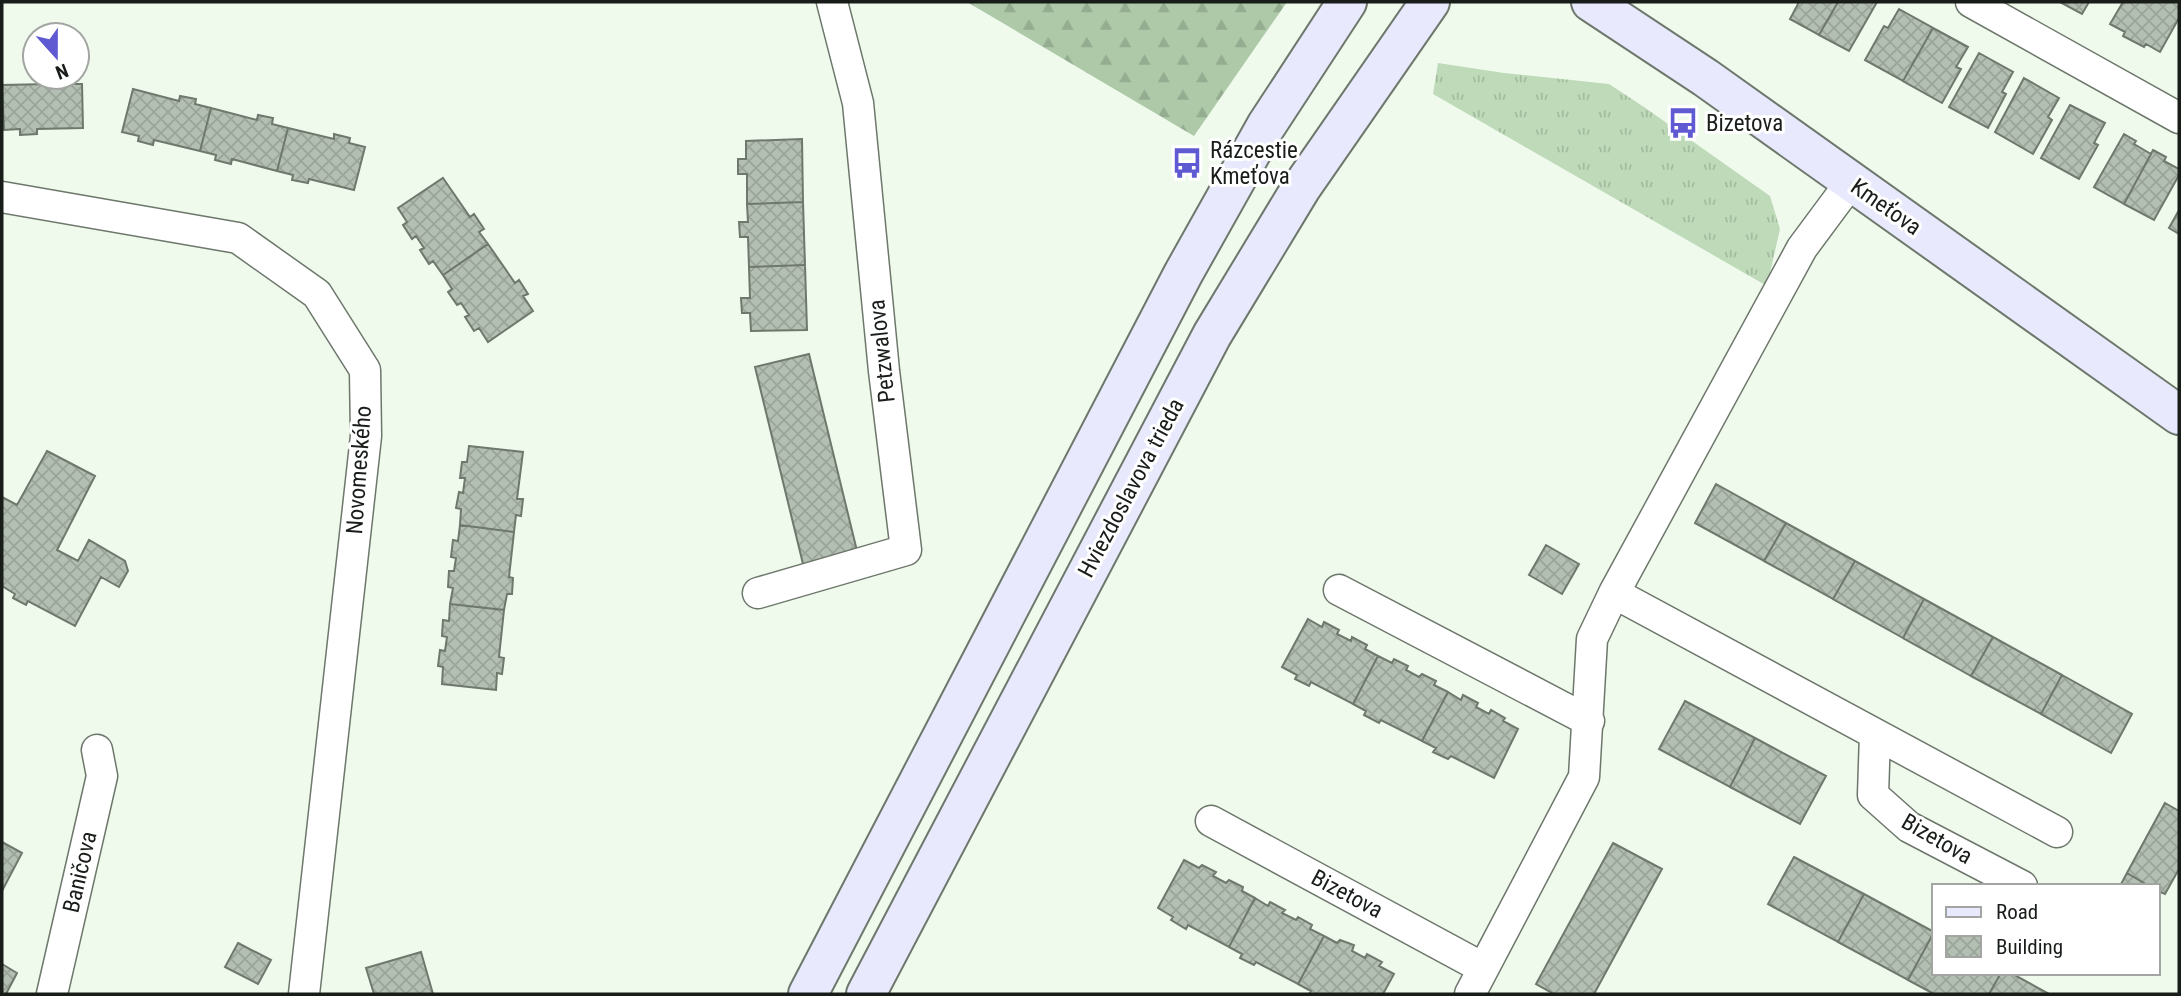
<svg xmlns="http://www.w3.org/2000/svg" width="2181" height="996" font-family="'Roboto Condensed',sans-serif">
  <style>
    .grass { fill: url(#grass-tufts) }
    .forest { fill: url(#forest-firs) }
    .building { fill: url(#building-cross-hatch); stroke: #6e786c; stroke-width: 2 }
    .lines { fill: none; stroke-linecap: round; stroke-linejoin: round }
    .street-casing { stroke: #6d776b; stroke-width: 33 }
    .secondary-casing { stroke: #6d776b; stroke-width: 42 }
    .street { stroke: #fff; stroke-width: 30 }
    .secondary { stroke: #e8e9fd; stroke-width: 38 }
    .labels { text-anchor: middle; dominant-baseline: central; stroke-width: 6; stroke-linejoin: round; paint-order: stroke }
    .poi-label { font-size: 23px; fill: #191d19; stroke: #fff; text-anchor: start }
    .street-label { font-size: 23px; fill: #191d19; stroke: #fff }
  </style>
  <defs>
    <pattern id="grass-tufts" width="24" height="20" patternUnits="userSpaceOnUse" patternTransform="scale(1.75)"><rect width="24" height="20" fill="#bedab9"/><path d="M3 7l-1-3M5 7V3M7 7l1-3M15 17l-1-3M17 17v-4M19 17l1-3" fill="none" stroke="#a3bb9e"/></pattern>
    <pattern id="forest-firs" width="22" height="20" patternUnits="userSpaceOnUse" patternTransform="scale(1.75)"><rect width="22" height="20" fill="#adc9a8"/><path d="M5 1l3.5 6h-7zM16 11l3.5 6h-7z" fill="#94ac90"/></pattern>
    <pattern id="building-cross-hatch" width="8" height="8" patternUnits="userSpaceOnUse" patternTransform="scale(1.75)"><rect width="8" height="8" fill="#b4bfb3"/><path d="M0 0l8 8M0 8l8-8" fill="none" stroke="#9aa499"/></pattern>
  </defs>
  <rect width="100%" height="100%" fill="#effaed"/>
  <path class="grass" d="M 1438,63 L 1504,73 L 1609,84 L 1644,107 L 1770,196 L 1780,229 L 1767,286 L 1433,94 Z"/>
  <path class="forest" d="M 967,2 L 1287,2 L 1194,136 Z"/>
  <path class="building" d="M 1799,2 L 1838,2 L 1819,35 L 1790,19 Z
    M 1838,2 L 1877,2 L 1849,51 L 1819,35 Z
    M 2060,2 L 2089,2 L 2082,14 Z
    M 2123,2 L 2179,2 L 2179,18 L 2160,52 L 2146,44 L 2144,47 L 2123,36 L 2125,32 L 2110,24 Z
    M 1899,9 L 1933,28 L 1903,81 L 1865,60 L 1884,26 L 1888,28 Z
    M 1933,28 L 1968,47 L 1956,67 L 1961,69 L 1942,103 L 1903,81 Z
    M 1979,53 L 2013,72 L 2002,92 L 2006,94 L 1988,128 L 1949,107 Z
    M 2024,78 L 2059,98 L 2048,117 L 2052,120 L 2033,154 L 1995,132 Z
    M 66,79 L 66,84 L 82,84 L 83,128 L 37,129 L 37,134 L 20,135 L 20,129 L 4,130 L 2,85 L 50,84 L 50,80 Z
    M 133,89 L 179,101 L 180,96 L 196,99 L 195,104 L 211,108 L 200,151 L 154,140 L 153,145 L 138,141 L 139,136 L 122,132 Z
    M 2070,105 L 2105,123 L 2094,143 L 2098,145 L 2079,179 L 2041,158 Z
    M 211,108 L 257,120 L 258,115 L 273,118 L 272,124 L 288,128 L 277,171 L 232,159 L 231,164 L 215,160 L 216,155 L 200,151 Z
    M 288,128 L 334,139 L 334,134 L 350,138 L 349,143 L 365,147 L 354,190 L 309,179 L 308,183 L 292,180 L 293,175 L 277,171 Z
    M 2124,134 L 2136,141 L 2134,144 L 2151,154 L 2124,204 L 2094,187 Z
    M 802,139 L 803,202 L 747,204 L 747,174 L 738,174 L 738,159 L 746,159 L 746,141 Z
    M 2153,150 L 2166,157 L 2164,161 L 2179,169 L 2179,175 L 2154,220 L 2124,204 Z
    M 443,178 L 470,217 L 474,214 L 484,229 L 479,232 L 488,244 L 443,275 L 433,261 L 429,264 L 420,250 L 424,248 L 416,236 L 412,239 L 403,225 L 407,222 L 398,208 Z
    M 803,202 L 805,265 L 749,267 L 748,237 L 740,237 L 739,222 L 748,222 L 747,204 Z
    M 2179,210 L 2179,234 L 2169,228 Z
    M 488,244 L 515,283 L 519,280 L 528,294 L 523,296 L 533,311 L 488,342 L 479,328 L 474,331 L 465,317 L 469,315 L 461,303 L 457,305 L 448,292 L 452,289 L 443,275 Z
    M 805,265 L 807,330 L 751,331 L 750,313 L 742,313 L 741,298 L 750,298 L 749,267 Z
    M 809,354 L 858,555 L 804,568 L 755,367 Z
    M 469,446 L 523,452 L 517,499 L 523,499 L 521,516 L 516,515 L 514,532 L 460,525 L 461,509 L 456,508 L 459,492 L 463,493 L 465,478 L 460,478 L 462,462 L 467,462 Z
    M 47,451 L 95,476 L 57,550 L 78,561 L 89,540 L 125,561 L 128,571 L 119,587 L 101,577 L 75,626 L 28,601 L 26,605 L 13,598 L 15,594 L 2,586 L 2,497 L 17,505 Z
    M 1716,484 L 1786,523 L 1764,561 L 1695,523 Z
    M 1786,523 L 1855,561 L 1833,599 L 1764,561 Z
    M 460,525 L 514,532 L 509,577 L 513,578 L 512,594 L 507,594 L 504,610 L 450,604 L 453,588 L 448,587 L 449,571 L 454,571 L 456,558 L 451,557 L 453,540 L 458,541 Z
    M 1546,545 L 1579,564 L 1562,594 L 1529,575 Z
    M 1855,561 L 1924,599 L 1903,638 L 1833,599 Z
    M 1924,599 L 1993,637 L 1971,676 L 1903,638 Z
    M 450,604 L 504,610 L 499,657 L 504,658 L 502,674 L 497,673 L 496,690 L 442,684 L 443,667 L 438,666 L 440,650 L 445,651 L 447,637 L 442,636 L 443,620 L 449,621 Z
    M 1308,619 L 1322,627 L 1324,622 L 1339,630 L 1337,634 L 1351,641 L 1352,637 L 1367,645 L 1365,649 L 1378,656 L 1353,704 L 1311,682 L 1309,686 L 1295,679 L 1297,675 L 1282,667 Z
    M 1993,637 L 2062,675 L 2041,714 L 1971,676 Z
    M 1378,656 L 1392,663 L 1394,659 L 1408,666 L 1406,670 L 1419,677 L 1422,674 L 1436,681 L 1434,685 L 1448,692 L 1422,741 L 1381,720 L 1379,723 L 1364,715 L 1366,711 L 1353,704 Z
    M 2062,675 L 2132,714 L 2111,753 L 2041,714 Z
    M 1448,692 L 1461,700 L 1463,695 L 1478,703 L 1476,707 L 1489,714 L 1491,710 L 1505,718 L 1503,721 L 1518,729 L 1494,778 L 1451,756 L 1448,759 L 1433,752 L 1436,748 L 1422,741 Z
    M 1685,701 L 1755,738 L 1730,787 L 1659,749 Z
    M 1755,738 L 1826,776 L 1800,824 L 1730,787 Z
    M 2165,803 L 2179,811 L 2179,869 L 2165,894 L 2158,891 L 2158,886 L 2149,886 L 2127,873 Z
    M 2,842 L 22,853 L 2,891 Z
    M 1613,843 L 1662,869 L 1594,994 L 1554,994 L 1536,984 Z
    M 1794,857 L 1864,894 L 1838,942 L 1768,904 Z
    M 1184,860 L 1199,868 L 1202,865 L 1216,872 L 1213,876 L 1226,883 L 1229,880 L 1243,887 L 1242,891 L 1255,898 L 1229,947 L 1188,925 L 1186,929 L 1171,920 L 1173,917 L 1158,908 Z
    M 2127,873 L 2149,886 L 2120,886 Z
    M 1864,894 L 1934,932 L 1908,980 L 1838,942 Z
    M 1255,898 L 1268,906 L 1270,902 L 1285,910 L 1282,913 L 1296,920 L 1298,917 L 1312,925 L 1310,929 L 1324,936 L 1298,984 L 1256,962 L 1254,965 L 1240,958 L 1242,954 L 1229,947 Z
    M 1934,932 L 1934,973 L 2001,973 L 1989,994 L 1934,994 L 1908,980 Z
    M 1324,936 L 1337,943 L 1340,940 L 1354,945 L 1352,951 L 1365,958 L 1367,954 L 1382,962 L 1379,966 L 1394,974 L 1383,994 L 1309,994 L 1311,991 L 1298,984 Z
    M 238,943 L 271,960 L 258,984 L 225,967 Z
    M 421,952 L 433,994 L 374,994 L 366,968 Z
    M 2,964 L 17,973 L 6,994 L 2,994 Z
    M 2001,973 L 2011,973 L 2049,994 L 1989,994 Z"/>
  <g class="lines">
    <defs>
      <path id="street" d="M 1971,2 L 2179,118
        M 2,197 L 238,238 L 317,294 L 365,370 L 366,436 L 304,994
        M 1339,590 L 1589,721
        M 758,593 L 906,550 L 884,371 L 858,103 L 832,2
        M 1614,593 L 2057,832
        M 1875,734 L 1873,795 L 1909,827 L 2022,886
        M 1211,821 L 1483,968
        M 52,994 L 102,776 L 97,750
        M 1470,994 L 1584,777 L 1592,639 L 1614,593 L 1802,248 L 1851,182"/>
      <path id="secondary" d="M 1591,2 L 1706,78 L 2179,415
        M 808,994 L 1183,274 L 1266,126 L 1347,2
        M 866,994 L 1212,335 L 1301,188 L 1430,2"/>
    </defs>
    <use href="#street" class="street-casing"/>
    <use href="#secondary" class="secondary-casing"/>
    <use href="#street" class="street"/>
    <use href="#secondary" class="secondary"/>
  </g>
  <defs>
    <symbol id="bus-bare" viewBox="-9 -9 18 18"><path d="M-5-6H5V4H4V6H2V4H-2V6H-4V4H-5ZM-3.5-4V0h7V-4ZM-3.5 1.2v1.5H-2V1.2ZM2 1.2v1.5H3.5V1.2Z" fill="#605ad2" stroke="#fff" stroke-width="2.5" paint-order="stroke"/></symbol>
  </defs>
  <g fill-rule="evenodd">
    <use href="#bus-bare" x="1661" y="101" width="44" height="44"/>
    <use href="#bus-bare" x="1165" y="141" width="44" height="44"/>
  </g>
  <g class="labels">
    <g class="poi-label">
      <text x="1706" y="123">Bizetova</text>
      <text x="1210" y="150">Rázcestie<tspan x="1210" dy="26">Kmeťova</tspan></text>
    </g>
    <g class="street-label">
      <text transform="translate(1886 207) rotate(35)">Kmeťova</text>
      <text transform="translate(882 351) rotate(-96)">Petzwalova</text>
      <text transform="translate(359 470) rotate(-86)">Novomeského</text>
      <text transform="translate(1131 488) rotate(-62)">Hviezdoslavova trieda</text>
      <text transform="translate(1937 839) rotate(30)">Bizetova</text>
      <text transform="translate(80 872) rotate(-77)">Baničova</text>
      <text transform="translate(1347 894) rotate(28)">Bizetova</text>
    </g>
  </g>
  <rect width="2181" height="996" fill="none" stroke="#191d19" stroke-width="7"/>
  <rect x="1932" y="884" width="228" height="91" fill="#ffffff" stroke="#a3a5a3" stroke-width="2"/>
  <rect x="1946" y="907" width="35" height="10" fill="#e8e9fd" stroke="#a3a5a3" stroke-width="2"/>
  <text x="1996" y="919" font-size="21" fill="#191d19">Road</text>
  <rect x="1946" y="936" width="35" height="21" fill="url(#building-cross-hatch)" stroke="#a3a5a3" stroke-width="2"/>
  <text x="1996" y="954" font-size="21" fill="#191d19">Building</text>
  <g transform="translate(56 56) rotate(159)"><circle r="33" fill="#ffffff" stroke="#a3a5a3" stroke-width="2"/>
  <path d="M0-5L12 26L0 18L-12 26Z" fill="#605ad2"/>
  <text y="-10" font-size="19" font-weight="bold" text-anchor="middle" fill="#191d19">N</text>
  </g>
</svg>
